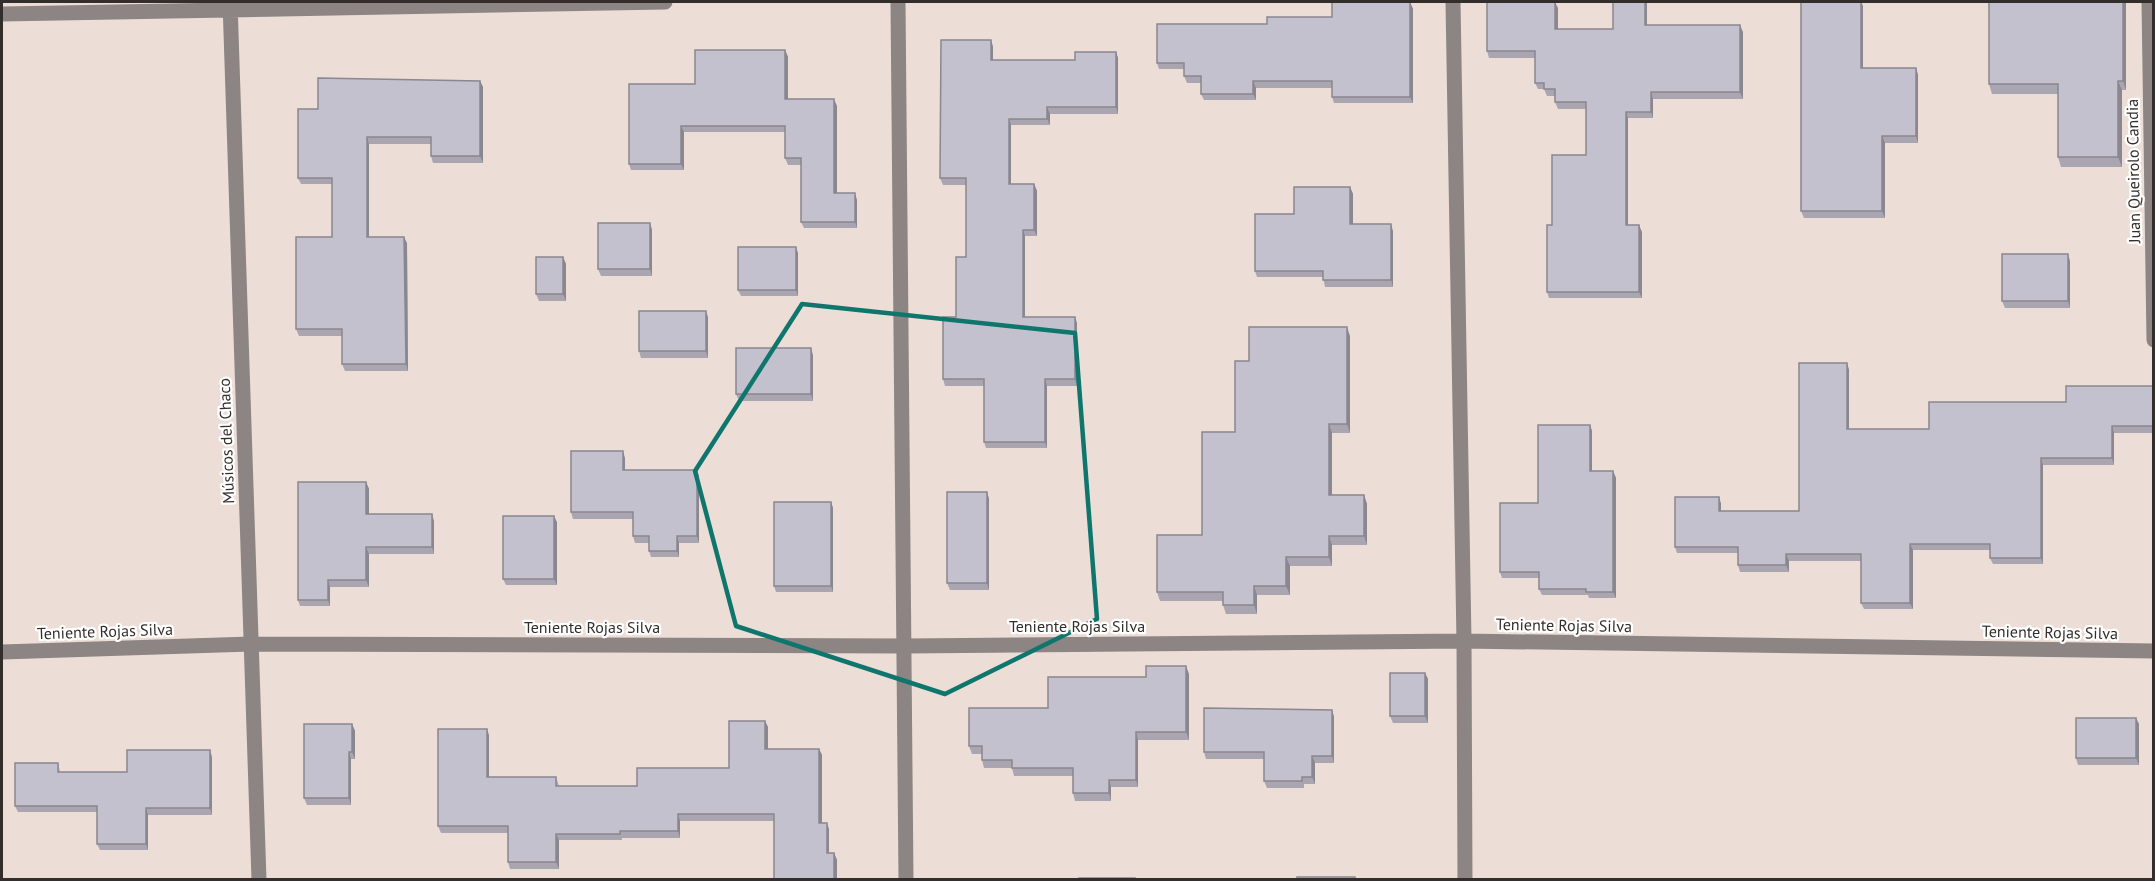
<svg xmlns="http://www.w3.org/2000/svg" width="2155" height="881" font-family="'PT Sans',sans-serif">
  <style>
    .lines { fill: none; stroke-linecap: round; stroke-linejoin: round }
    .minor { stroke: #8c8584; stroke-width: 15 }
    .wall { fill: #a9a6b1 }
    .shaded-wall { fill: #898790 }
    .building { fill: #c4c1ce; stroke: #898790; stroke-width: 1.5 }
    .marked { fill: none; stroke: #0f766e; stroke-width: 4.5; stroke-linejoin: round }
    .labels { text-anchor: middle; dominant-baseline: central; stroke-width: 4.5; stroke-linejoin: round; paint-order: stroke }
    .street-label { font-size: 16px; fill: #332e2b; stroke: #fff }
  </style>
  <rect width="100%" height="100%" fill="#ecded6"/>
  <g class="lines">
    <path class="minor" d="M 230,2 L 259,880
      M 898,2 L 906,880
      M 1453,2 L 1464,641 L 1465,880
      M 2149,2 L 2154,340
      M 2,14 L 665,2
      M 2,652 L 251,644 L 906,646 L 1464,641 L 2154,651"/>
  </g>
  <path class="wall" d="M 1410,2 L 1413,9 L 1413,103 L 1334,103 L 1332,97 L 1332,88 L 1256,88 L 1256,100 L 1204,100 L 1201,94 L 1201,83 L 1187,83 L 1184,76 L 1184,69 L 1159,69 L 1157,63 L 1267,24 L 1332,17 Z
    M 1647,2 L 1647,25 L 1743,32 L 1743,99 L 1653,99 L 1653,118 L 1628,118 L 1628,225 L 1642,232 L 1642,298 L 1549,298 L 1547,292 L 1552,225 L 1586,155 L 1586,109 L 1558,109 L 1555,102 L 1555,96 L 1547,96 L 1544,89 L 1538,89 L 1535,83 L 1535,58 L 1489,58 L 1487,51 L 1558,8 L 1558,29 L 1613,29 Z
    M 1801,2 L 1861,2 L 1863,6 L 1863,68 L 1916,68 L 1918,75 L 1918,143 L 1885,143 L 1885,218 L 1804,218 L 1801,211 Z
    M 2126,2 L 2126,90 L 2122,90 L 2122,167 L 2061,167 L 2058,157 L 2058,94 L 1992,94 L 1989,84 Z
    M 991,40 L 993,47 L 993,60 L 1075,60 L 1116,52 L 1118,58 L 1118,114 L 1050,114 L 1050,125 L 1011,125 L 1011,184 L 1034,184 L 1037,191 L 1037,236 L 1025,236 L 1025,317 L 1077,323 L 1077,386 L 1047,386 L 1047,448 L 986,448 L 984,442 L 984,386 L 945,386 L 943,379 L 956,317 L 966,257 L 966,185 L 943,185 L 940,178 Z
    M 785,50 L 788,57 L 788,99 L 837,106 L 837,193 L 857,200 L 857,228 L 804,228 L 801,222 L 801,165 L 788,165 L 785,158 L 785,132 L 684,132 L 684,170 L 631,170 L 629,164 L 695,84 Z
    M 480,81 L 483,87 L 483,163 L 433,163 L 431,156 L 431,144 L 369,144 L 369,237 L 407,243 L 408,371 L 345,371 L 342,364 L 342,336 L 299,336 L 296,329 L 332,237 L 332,184 L 301,184 L 298,178 L 318,109 Z
    M 1350,187 L 1353,194 L 1353,224 L 1393,231 L 1393,287 L 1325,287 L 1323,277 L 1257,277 L 1255,271 L 1294,214 Z
    M 650,223 L 652,230 L 652,276 L 601,276 L 598,269 Z
    M 798,253 L 798,296 L 741,296 L 738,290 Z
    M 563,257 L 566,264 L 566,301 L 539,301 L 536,294 Z
    M 2070,261 L 2070,308 L 2005,308 L 2002,301 Z
    M 708,317 L 708,358 L 641,358 L 639,351 Z
    M 1350,336 L 1350,433 L 1332,433 L 1332,495 L 1364,495 L 1367,504 L 1367,545 L 1332,545 L 1332,566 L 1290,566 L 1290,595 L 1257,595 L 1257,614 L 1226,614 L 1223,605 L 1223,601 L 1160,601 L 1157,592 L 1202,535 L 1235,432 L 1249,361 Z
    M 813,355 L 813,401 L 739,401 L 736,394 Z
    M 1847,363 L 1849,370 L 1849,429 L 1929,429 L 2066,402 L 2154,386 L 2154,433 L 2114,433 L 2114,465 L 2043,465 L 2043,564 L 1993,564 L 1990,558 L 1990,550 L 1913,550 L 1913,609 L 1864,609 L 1861,603 L 1861,561 L 1789,561 L 1789,572 L 1740,572 L 1738,565 L 1738,553 L 1677,553 L 1675,547 L 1719,497 L 1721,504 L 1721,511 L 1799,511 Z
    M 1590,425 L 1592,431 L 1592,471 L 1613,471 L 1616,478 L 1616,598 L 1589,598 L 1588,595 L 1542,595 L 1539,589 L 1539,578 L 1502,578 L 1500,572 L 1538,503 Z
    M 625,458 L 625,470 L 699,476 L 699,543 L 679,543 L 679,557 L 651,557 L 649,551 L 649,543 L 635,543 L 633,536 L 633,519 L 573,519 L 571,512 Z
    M 366,482 L 369,489 L 369,514 L 434,521 L 434,554 L 369,554 L 369,587 L 330,587 L 330,606 L 300,606 L 298,600 Z
    M 987,492 L 989,499 L 989,590 L 950,590 L 947,583 Z
    M 831,502 L 833,508 L 833,592 L 776,592 L 774,586 Z
    M 557,522 L 557,585 L 506,585 L 503,579 Z
    M 1425,673 L 1428,679 L 1428,723 L 1393,723 L 1390,716 Z
    M 1189,674 L 1189,740 L 1138,740 L 1138,787 L 1111,787 L 1111,801 L 1075,801 L 1073,793 L 1073,776 L 1014,776 L 1012,768 L 984,768 L 982,760 L 982,754 L 972,754 L 969,746 L 1048,708 L 1146,677 Z
    M 1332,710 L 1334,717 L 1334,763 L 1315,763 L 1315,784 L 1304,784 L 1304,788 L 1267,788 L 1264,781 L 1264,759 L 1206,759 L 1204,752 Z
    M 2136,718 L 2139,724 L 2139,765 L 2078,765 L 2076,758 Z
    M 765,721 L 768,727 L 768,749 L 819,749 L 822,755 L 822,823 L 829,829 L 829,853 L 834,853 L 837,860 L 837,879 L 774,821 L 680,821 L 680,838 L 622,838 L 622,840 L 559,840 L 559,869 L 510,869 L 508,862 L 508,833 L 441,833 L 438,826 L 489,735 L 489,777 L 556,777 L 559,786 L 637,786 L 729,768 Z
    M 352,724 L 355,731 L 355,759 L 351,759 L 351,805 L 307,805 L 304,798 Z
    M 212,757 L 212,815 L 148,815 L 148,850 L 100,850 L 97,844 L 97,812 L 18,812 L 15,806 L 58,763 L 60,772 L 127,772 Z"/>
  <path class="shaded-wall" d="M 1410,2 L 1413,9 L 1413,103 L 1410,97 Z
    M 1555,2 L 1558,8 L 1558,36 L 1555,29 Z
    M 1645,2 L 1647,2 L 1647,32 L 1645,25 Z
    M 1861,2 L 1863,6 L 1863,75 L 1861,68 Z
    M 2123,2 L 2126,2 L 2126,90 L 2123,81 Z
    M 1740,25 L 1743,32 L 1743,99 L 1740,92 Z
    M 991,40 L 993,47 L 993,67 L 991,60 Z
    M 785,50 L 788,57 L 788,106 L 785,99 Z
    M 1116,52 L 1118,58 L 1118,114 L 1116,107 Z
    M 1916,68 L 1918,75 L 1918,143 L 1916,136 Z
    M 480,81 L 483,87 L 483,163 L 480,156 Z
    M 1253,81 L 1256,88 L 1256,100 L 1253,94 Z
    M 2118,81 L 2122,90 L 2122,167 L 2118,157 Z
    M 1651,92 L 1653,99 L 1653,118 L 1651,112 Z
    M 834,99 L 837,106 L 837,200 L 834,193 Z
    M 1047,107 L 1050,114 L 1050,125 L 1047,119 Z
    M 1626,112 L 1628,118 L 1628,232 L 1626,225 Z
    M 1009,119 L 1011,125 L 1011,191 L 1009,184 Z
    M 681,126 L 684,132 L 684,170 L 681,164 Z
    M 1882,136 L 1885,143 L 1885,218 L 1882,211 Z
    M 367,137 L 369,144 L 369,243 L 367,237 Z
    M 1034,184 L 1037,191 L 1037,236 L 1034,230 Z
    M 1350,187 L 1353,194 L 1353,231 L 1350,224 Z
    M 855,193 L 857,200 L 857,228 L 855,222 Z
    M 650,223 L 652,230 L 652,276 L 650,269 Z
    M 1391,224 L 1393,231 L 1393,287 L 1391,280 Z
    M 1639,225 L 1642,232 L 1642,298 L 1639,292 Z
    M 1023,230 L 1025,236 L 1025,323 L 1023,317 Z
    M 404,237 L 407,243 L 408,371 L 406,364 Z
    M 796,247 L 798,253 L 798,296 L 796,290 Z
    M 2068,254 L 2070,261 L 2070,308 L 2068,301 Z
    M 563,257 L 566,264 L 566,301 L 563,294 Z
    M 706,311 L 708,317 L 708,358 L 706,351 Z
    M 1075,317 L 1077,323 L 1077,386 L 1075,379 Z
    M 1347,327 L 1350,336 L 1350,433 L 1347,424 Z
    M 811,348 L 813,355 L 813,401 L 811,394 Z
    M 1847,363 L 1849,370 L 1849,435 L 1847,429 Z
    M 1045,379 L 1047,386 L 1047,448 L 1045,442 Z
    M 1329,424 L 1332,433 L 1332,504 L 1329,495 Z
    M 1590,425 L 1592,431 L 1592,478 L 1590,471 Z
    M 2112,426 L 2114,433 L 2114,465 L 2112,458 Z
    M 623,451 L 625,458 L 625,476 L 623,470 Z
    M 2041,458 L 2043,465 L 2043,564 L 2041,558 Z
    M 697,470 L 699,476 L 699,543 L 697,536 Z
    M 1613,471 L 1616,478 L 1616,598 L 1613,592 Z
    M 366,482 L 369,489 L 369,521 L 366,514 Z
    M 987,492 L 989,499 L 989,590 L 987,583 Z
    M 1364,495 L 1367,504 L 1367,545 L 1364,536 Z
    M 1719,497 L 1721,504 L 1721,518 L 1719,511 Z
    M 831,502 L 833,508 L 833,592 L 831,586 Z
    M 432,514 L 434,521 L 434,554 L 432,547 Z
    M 554,516 L 557,522 L 557,585 L 554,579 Z
    M 677,536 L 679,543 L 679,557 L 677,551 Z
    M 1329,536 L 1332,545 L 1332,566 L 1329,557 Z
    M 1910,544 L 1913,550 L 1913,609 L 1910,603 Z
    M 366,547 L 369,554 L 369,587 L 366,580 Z
    M 1786,554 L 1789,561 L 1789,572 L 1786,565 Z
    M 1286,557 L 1290,566 L 1290,595 L 1286,586 Z
    M 328,580 L 330,587 L 330,606 L 328,600 Z
    M 1254,586 L 1257,595 L 1257,614 L 1254,605 Z
    M 1186,666 L 1189,674 L 1189,740 L 1186,732 Z
    M 1425,673 L 1428,679 L 1428,723 L 1425,716 Z
    M 1332,710 L 1334,717 L 1334,763 L 1332,756 Z
    M 2136,718 L 2139,724 L 2139,765 L 2136,758 Z
    M 765,721 L 768,727 L 768,755 L 765,749 Z
    M 352,724 L 355,731 L 355,759 L 352,752 Z
    M 487,729 L 489,735 L 489,784 L 487,777 Z
    M 1136,732 L 1138,740 L 1138,787 L 1136,780 Z
    M 819,749 L 822,755 L 822,829 L 819,823 Z
    M 210,750 L 212,757 L 212,815 L 210,808 Z
    M 349,752 L 351,759 L 351,805 L 349,798 Z
    M 1312,756 L 1315,763 L 1315,784 L 1312,777 Z
    M 1109,780 L 1111,787 L 1111,801 L 1109,793 Z
    M 146,808 L 148,815 L 148,850 L 146,844 Z
    M 678,814 L 680,821 L 680,838 L 678,831 Z
    M 827,823 L 829,829 L 829,860 L 827,853 Z
    M 556,834 L 559,840 L 559,869 L 556,862 Z
    M 834,853 L 837,860 L 837,879 L 834,879 Z"/>
  <path class="building" d="M 1332,2 L 1410,2 L 1410,97 L 1332,97 L 1332,81 L 1253,81 L 1253,94 L 1201,94 L 1201,76 L 1184,76 L 1184,63 L 1157,63 L 1157,24 L 1267,24 L 1267,17 L 1332,17 Z
    M 1487,2 L 1555,2 L 1555,29 L 1613,29 L 1613,2 L 1645,2 L 1645,25 L 1740,25 L 1740,92 L 1651,92 L 1651,112 L 1626,112 L 1626,225 L 1639,225 L 1639,292 L 1547,292 L 1547,225 L 1552,225 L 1552,155 L 1586,155 L 1586,102 L 1555,102 L 1555,89 L 1544,89 L 1544,83 L 1535,83 L 1535,51 L 1487,51 Z
    M 1801,2 L 1861,2 L 1861,68 L 1916,68 L 1916,136 L 1882,136 L 1882,211 L 1801,211 Z
    M 1989,2 L 2123,2 L 2123,81 L 2118,81 L 2118,157 L 2058,157 L 2058,84 L 1989,84 Z
    M 941,40 L 991,40 L 991,60 L 1075,60 L 1075,52 L 1116,52 L 1116,107 L 1047,107 L 1047,119 L 1009,119 L 1009,184 L 1034,184 L 1034,230 L 1023,230 L 1023,317 L 1075,317 L 1075,379 L 1045,379 L 1045,442 L 984,442 L 984,379 L 943,379 L 943,317 L 956,317 L 956,257 L 966,257 L 966,178 L 940,178 Z
    M 695,50 L 785,50 L 785,99 L 834,99 L 834,193 L 855,193 L 855,222 L 801,222 L 801,158 L 785,158 L 785,126 L 681,126 L 681,164 L 629,164 L 629,84 L 695,84 Z
    M 318,78 L 480,81 L 480,156 L 431,156 L 431,137 L 367,137 L 367,237 L 404,237 L 406,364 L 342,364 L 342,329 L 296,329 L 296,237 L 332,237 L 332,178 L 298,178 L 298,109 L 318,109 Z
    M 1294,187 L 1350,187 L 1350,224 L 1391,224 L 1391,280 L 1323,280 L 1323,271 L 1255,271 L 1255,214 L 1294,214 Z
    M 598,223 L 650,223 L 650,269 L 598,269 Z
    M 738,247 L 796,247 L 796,290 L 738,290 Z
    M 2002,254 L 2068,254 L 2068,301 L 2002,301 Z
    M 536,257 L 563,257 L 563,294 L 536,294 Z
    M 639,311 L 706,311 L 706,351 L 639,351 Z
    M 1249,327 L 1347,327 L 1347,424 L 1329,424 L 1329,495 L 1364,495 L 1364,536 L 1329,536 L 1329,557 L 1286,557 L 1286,586 L 1254,586 L 1254,605 L 1223,605 L 1223,592 L 1157,592 L 1157,535 L 1202,535 L 1202,432 L 1235,432 L 1235,361 L 1249,361 Z
    M 736,348 L 811,348 L 811,394 L 736,394 Z
    M 1799,363 L 1847,363 L 1847,429 L 1929,429 L 1929,402 L 2066,402 L 2066,386 L 2154,386 L 2154,426 L 2112,426 L 2112,458 L 2041,458 L 2041,558 L 1990,558 L 1990,544 L 1910,544 L 1910,603 L 1861,603 L 1861,554 L 1786,554 L 1786,565 L 1738,565 L 1738,547 L 1675,547 L 1675,497 L 1719,497 L 1719,511 L 1799,511 Z
    M 1538,425 L 1590,425 L 1590,471 L 1613,471 L 1613,592 L 1586,592 L 1586,589 L 1539,589 L 1539,572 L 1500,572 L 1500,503 L 1538,503 Z
    M 571,451 L 623,451 L 623,470 L 697,470 L 697,536 L 677,536 L 677,551 L 649,551 L 649,536 L 633,536 L 633,512 L 571,512 Z
    M 298,482 L 366,482 L 366,514 L 432,514 L 432,547 L 366,547 L 366,580 L 328,580 L 328,600 L 298,600 Z
    M 947,492 L 987,492 L 987,583 L 947,583 Z
    M 774,502 L 831,502 L 831,586 L 774,586 Z
    M 503,516 L 554,516 L 554,579 L 503,579 Z
    M 1146,666 L 1186,666 L 1186,732 L 1136,732 L 1136,780 L 1109,780 L 1109,793 L 1073,793 L 1073,768 L 1012,768 L 1012,760 L 982,760 L 982,746 L 969,746 L 969,708 L 1048,708 L 1048,677 L 1146,677 Z
    M 1390,673 L 1425,673 L 1425,716 L 1390,716 Z
    M 1204,708 L 1332,710 L 1332,756 L 1312,756 L 1312,777 L 1302,777 L 1302,781 L 1264,781 L 1264,752 L 1204,752 Z
    M 2076,718 L 2136,718 L 2136,758 L 2076,758 Z
    M 729,721 L 765,721 L 765,749 L 819,749 L 819,823 L 827,823 L 827,853 L 834,853 L 834,879 L 774,879 L 774,814 L 678,814 L 678,831 L 620,831 L 620,834 L 556,834 L 556,862 L 508,862 L 508,826 L 438,826 L 438,729 L 487,729 L 487,777 L 556,777 L 556,786 L 637,786 L 637,768 L 729,768 Z
    M 304,724 L 352,724 L 352,752 L 349,752 L 349,798 L 304,798 Z
    M 127,750 L 210,750 L 210,808 L 146,808 L 146,844 L 97,844 L 97,806 L 15,806 L 15,763 L 58,763 L 58,772 L 127,772 Z
    M 1297,877 L 1355,877 L 1355,879 L 1297,879 Z
    M 1079,878 L 1135,878 L 1135,879 L 1079,879 Z"/>
  <path class="marked" d="M 802,304 L 1075,333 L 1097,619 L 945,694 L 736,626 L 695,471 Z"/>
  <g class="labels">
    <g class="street-label">
      <text transform="translate(2133 171) rotate(-91)">Juan Queirolo Candia</text>
      <text transform="translate(226 441) rotate(-92)">Músicos del Chaco</text>
      <text transform="translate(1564 625) rotate(1)">Teniente Rojas Silva</text>
      <text x="1077" y="626">Teniente Rojas Silva</text>
      <text x="592" y="627">Teniente Rojas Silva</text>
      <text transform="translate(105 631) rotate(-2)">Teniente Rojas Silva</text>
      <text transform="translate(2050 632) rotate(1)">Teniente Rojas Silva</text>
    </g>
  </g>
  <rect width="2155" height="881" fill="none" stroke="#332e2b" stroke-width="6"/>
</svg>
